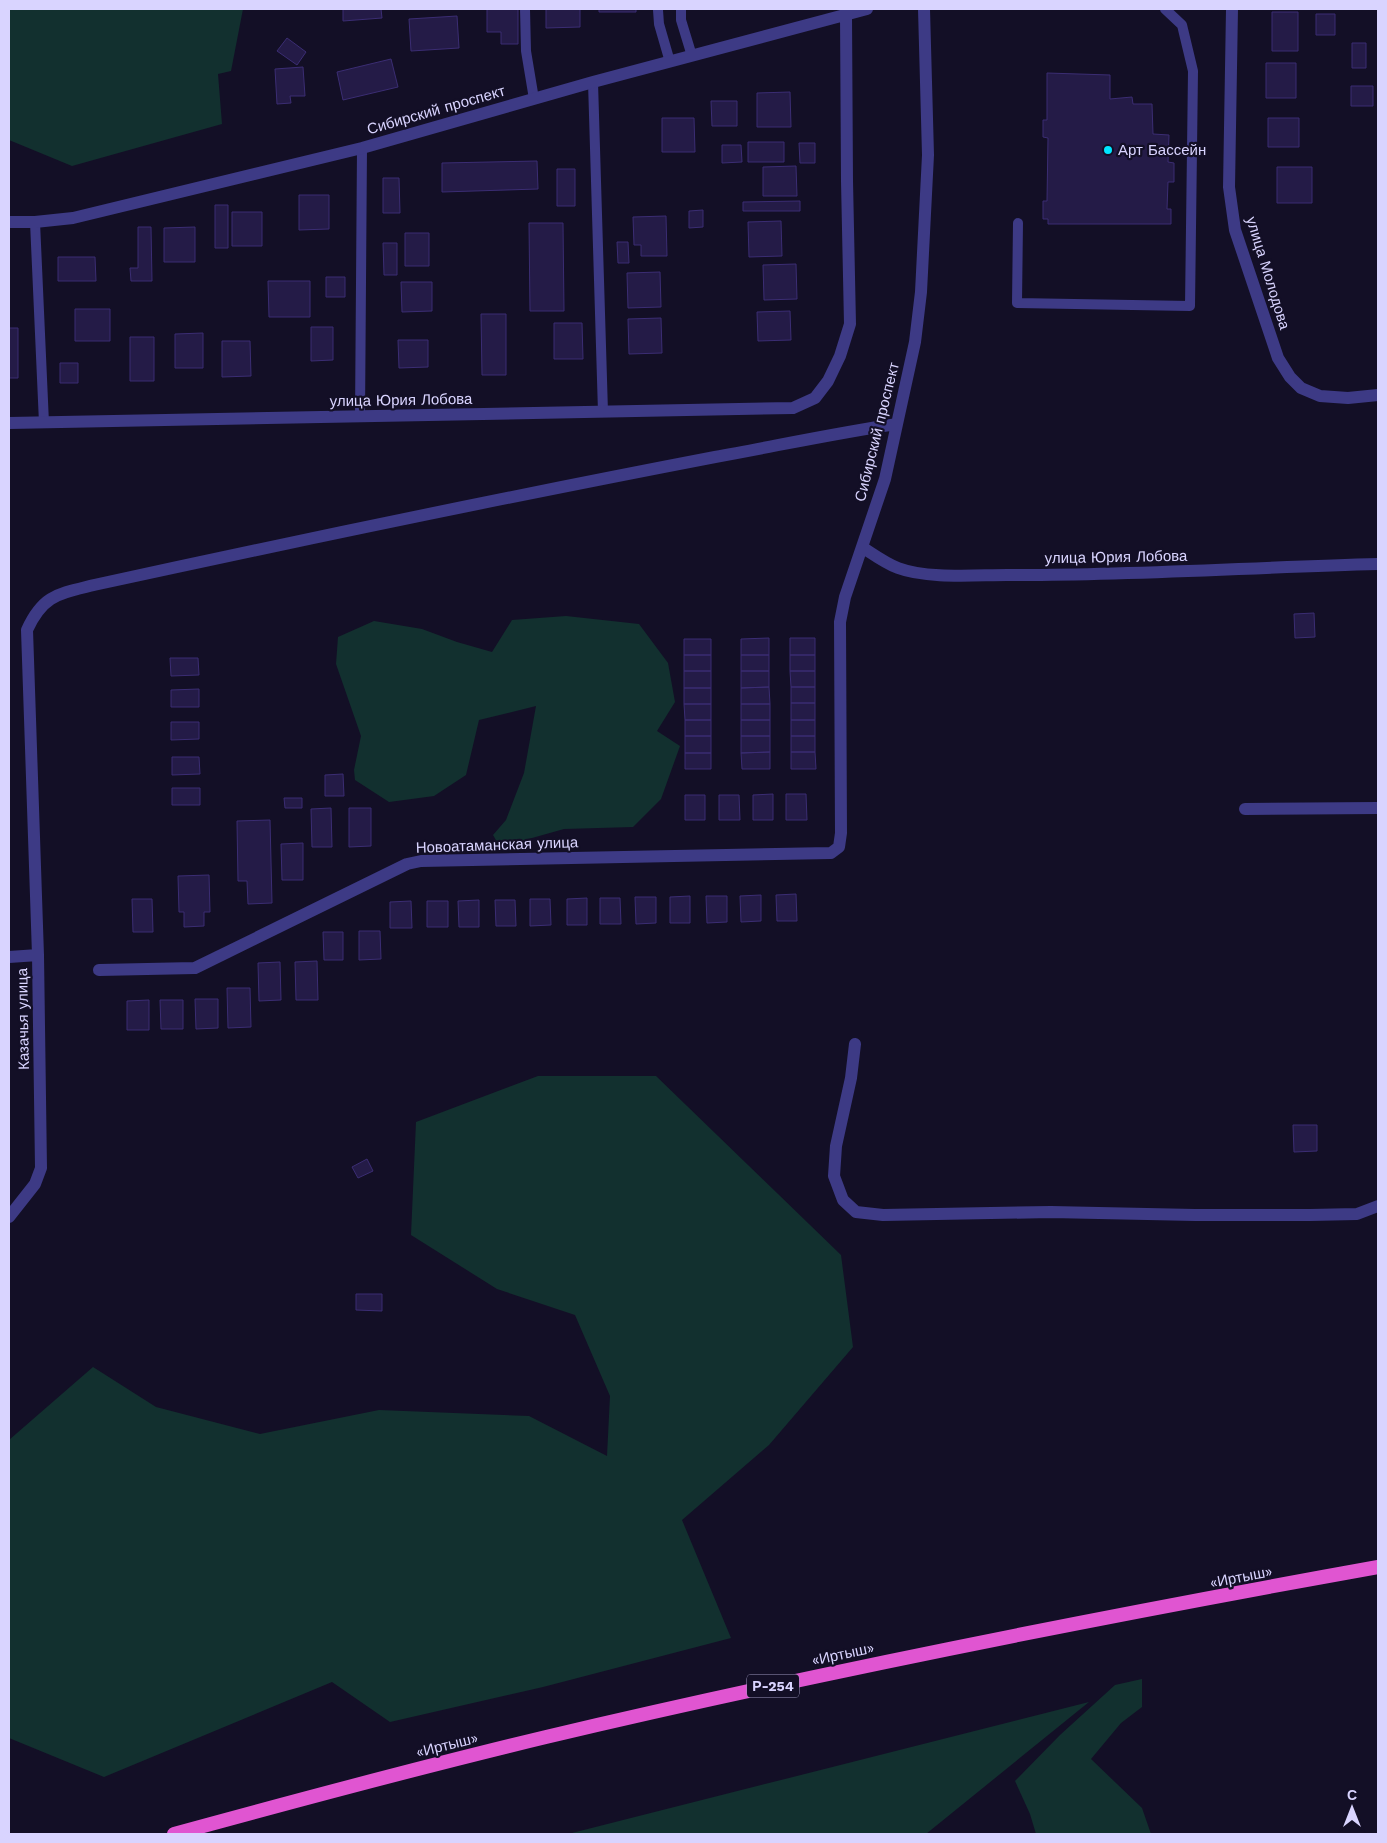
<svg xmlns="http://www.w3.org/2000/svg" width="1387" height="1843" font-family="'Work Sans',sans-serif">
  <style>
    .green { fill: #12302f }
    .building { fill: #241b47; stroke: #3b2d73 }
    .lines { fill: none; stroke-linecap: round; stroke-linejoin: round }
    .service { stroke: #3d3a85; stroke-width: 10 }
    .minor { stroke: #3d3a85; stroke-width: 12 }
    .trunk { stroke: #e055d1; stroke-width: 14 }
    .poi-dot { fill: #00e5ff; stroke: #130f26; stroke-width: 2 }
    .labels { text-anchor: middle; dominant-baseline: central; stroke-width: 4.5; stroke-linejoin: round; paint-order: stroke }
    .shield { fill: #130f26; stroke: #9e99be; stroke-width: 1 }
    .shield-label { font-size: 14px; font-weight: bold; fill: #d9d4ff }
    .street-label { font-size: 15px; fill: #d9d4ff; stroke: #130f26 }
    .poi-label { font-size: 15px; fill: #d9d4ff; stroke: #130f26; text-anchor: start }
  </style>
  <rect width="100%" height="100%" fill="#130f26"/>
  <path class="green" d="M 9,9 L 243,9 L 231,71 L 218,74 L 222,124 L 72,166 L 9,140 Z
    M 566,616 L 639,624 L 668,663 L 675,702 L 657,731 L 680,746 L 661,799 L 633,827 L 564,829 L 500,847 L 493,835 L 506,820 L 524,773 L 536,706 L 479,720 L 466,775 L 434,796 L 389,802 L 355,780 L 354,770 L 361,736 L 336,664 L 338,637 L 374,621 L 422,629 L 457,642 L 492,652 L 512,620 Z
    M 538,1076 L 656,1076 L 841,1255 L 853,1347 L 769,1445 L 682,1520 L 731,1638 L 543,1687 L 390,1722 L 332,1682 L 104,1777 L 9,1738 L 9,1440 L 93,1367 L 156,1407 L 260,1434 L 379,1410 L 529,1416 L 607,1456 L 610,1396 L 575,1315 L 497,1289 L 411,1235 L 416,1122 Z
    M 1142,1679 L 1142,1707 L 1121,1723 L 1091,1759 L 1142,1808 L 1151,1834 L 1036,1834 L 1030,1814 L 1015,1781 L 1060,1735 L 1115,1685 Z
    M 1089,1702 L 926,1834 L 568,1834 Z"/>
  <path class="building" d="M 343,9 L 381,9 L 382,18 L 343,21 Z
    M 487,9 L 518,9 L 518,44 L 501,44 L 501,32 L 487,32 Z
    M 546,9 L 580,9 L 580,27 L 546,28 Z
    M 599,9 L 636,9 L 636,12 L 599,12 Z
    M 1272,12 L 1298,12 L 1298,51 L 1272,51 Z
    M 1316,14 L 1335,14 L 1335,35 L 1316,35 Z
    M 457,16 L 459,48 L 411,51 L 409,19 Z
    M 287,38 L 306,52 L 297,65 L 277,51 Z
    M 1352,43 L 1366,43 L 1366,68 L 1352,68 Z
    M 391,59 L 398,87 L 343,100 L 337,72 Z
    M 1266,63 L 1296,63 L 1296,98 L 1266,98 Z
    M 303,67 L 305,96 L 290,96 L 291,103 L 277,104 L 275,69 Z
    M 1047,73 L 1110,75 L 1110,99 L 1132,97 L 1133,104 L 1152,104 L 1153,134 L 1169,135 L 1168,162 L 1174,163 L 1174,182 L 1168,182 L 1167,209 L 1171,209 L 1171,224 L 1048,224 L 1048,219 L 1043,219 L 1043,201 L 1047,201 L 1048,138 L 1043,137 L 1043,120 L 1047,120 Z
    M 1351,86 L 1373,86 L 1373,106 L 1351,106 Z
    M 790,92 L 791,127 L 757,127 L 757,93 Z
    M 711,101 L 737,101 L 737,126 L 712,126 Z
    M 662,118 L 694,118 L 695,152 L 662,152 Z
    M 1268,118 L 1299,118 L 1299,147 L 1268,147 Z
    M 748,142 L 784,142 L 784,162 L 748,162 Z
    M 799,143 L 815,143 L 815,163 L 800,163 Z
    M 722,145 L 741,145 L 742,162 L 722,163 Z
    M 537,161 L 538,189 L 442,192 L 442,163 Z
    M 796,166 L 797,196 L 763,196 L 763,167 Z
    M 1277,167 L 1312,167 L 1312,203 L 1277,203 Z
    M 557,169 L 575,169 L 575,206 L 557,206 Z
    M 383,178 L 399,178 L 400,213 L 383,213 Z
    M 299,195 L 329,195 L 329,229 L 299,230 Z
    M 800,201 L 800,211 L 743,211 L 743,202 Z
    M 215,205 L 228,205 L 228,248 L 215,248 Z
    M 703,210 L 703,227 L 689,228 L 689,211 Z
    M 232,212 L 262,212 L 262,246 L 232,246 Z
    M 666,216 L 667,256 L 641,256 L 641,245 L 634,245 L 633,217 Z
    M 781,221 L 782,256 L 749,257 L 748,222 Z
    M 529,223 L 563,223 L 564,311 L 530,311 Z
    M 138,227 L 151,227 L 152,281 L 131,281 L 130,268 L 138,268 Z
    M 195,227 L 195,262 L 164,262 L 164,228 Z
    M 405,233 L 429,233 L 429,266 L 405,266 Z
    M 617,242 L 628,242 L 629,263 L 618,263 Z
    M 383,243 L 397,243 L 397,275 L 384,275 Z
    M 58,257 L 95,257 L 96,281 L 58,281 Z
    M 796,264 L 797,299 L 764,300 L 763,265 Z
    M 660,272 L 661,307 L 628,308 L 627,273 Z
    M 326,277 L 345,277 L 345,297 L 326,297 Z
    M 268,281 L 310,281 L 310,317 L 269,317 Z
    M 401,282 L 432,282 L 432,311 L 402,312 Z
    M 75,309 L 110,309 L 110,341 L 75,341 Z
    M 790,311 L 791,340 L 758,341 L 757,312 Z
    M 481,314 L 506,314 L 506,375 L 482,375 Z
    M 661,318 L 662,353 L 629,354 L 628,319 Z
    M 554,323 L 582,323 L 583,359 L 554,359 Z
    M 311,327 L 333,327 L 333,360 L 311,361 Z
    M 9,328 L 18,328 L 18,378 L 9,378 Z
    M 203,333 L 203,368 L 175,368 L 175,334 Z
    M 130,337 L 154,337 L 154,381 L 130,381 Z
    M 398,340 L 428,340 L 428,367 L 399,368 Z
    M 222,341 L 250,341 L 251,376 L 222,377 Z
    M 60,363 L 78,363 L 78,383 L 60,383 Z
    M 1314,613 L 1315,637 L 1295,638 L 1294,614 Z
    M 769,638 L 769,655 L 741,655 L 741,639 Z
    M 790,638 L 815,638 L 815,655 L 790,655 Z
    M 684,639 L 711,639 L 711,655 L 684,655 Z
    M 684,655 L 711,655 L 711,671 L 684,671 Z
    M 741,655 L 769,655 L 769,671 L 741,671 Z
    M 790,655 L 815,655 L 815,671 L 790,671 Z
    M 170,658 L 198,658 L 199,675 L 171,676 Z
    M 684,671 L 711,671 L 711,688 L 684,688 Z
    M 741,671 L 769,671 L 769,687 L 741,688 Z
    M 790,671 L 815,671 L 815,687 L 791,687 Z
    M 769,687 L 770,704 L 741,704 L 741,688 Z
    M 791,687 L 815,687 L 815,703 L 791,703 Z
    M 684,688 L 711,688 L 711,704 L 684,704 Z
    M 199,689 L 199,707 L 171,707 L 171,690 Z
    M 791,703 L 815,703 L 815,720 L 791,720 Z
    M 684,704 L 711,704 L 711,720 L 685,720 Z
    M 741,704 L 770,704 L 770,720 L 741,720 Z
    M 685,720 L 711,720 L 711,736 L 685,736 Z
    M 741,720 L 770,720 L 770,736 L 741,736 Z
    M 791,720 L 815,720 L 815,736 L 791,736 Z
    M 171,722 L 199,722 L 199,739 L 171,740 Z
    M 685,736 L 711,736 L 711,753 L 685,753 Z
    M 741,736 L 770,736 L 770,752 L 741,753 Z
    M 791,736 L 815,736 L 815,752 L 791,752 Z
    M 770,752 L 770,769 L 742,769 L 741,753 Z
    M 791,752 L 815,752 L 816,769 L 791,769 Z
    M 685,753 L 711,753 L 711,769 L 685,769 Z
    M 172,757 L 199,757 L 200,774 L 172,775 Z
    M 343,774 L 344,796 L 325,796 L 325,775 Z
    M 172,788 L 200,788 L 200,805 L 172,805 Z
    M 773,794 L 773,820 L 753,820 L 753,795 Z
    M 786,794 L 806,794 L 807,820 L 786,820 Z
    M 685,795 L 705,795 L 705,820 L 685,820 Z
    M 719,795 L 739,795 L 740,820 L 719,820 Z
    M 284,798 L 302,798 L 302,808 L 285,808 Z
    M 331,808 L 332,847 L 312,847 L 311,809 Z
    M 349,808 L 371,808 L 371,846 L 349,847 Z
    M 270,820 L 272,903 L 248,904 L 247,881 L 238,881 L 237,821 Z
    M 303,843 L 303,880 L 282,880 L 281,844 Z
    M 209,875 L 210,912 L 204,912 L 204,926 L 184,927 L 184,912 L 179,912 L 178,876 Z
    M 796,894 L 797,921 L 777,921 L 776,895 Z
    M 761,895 L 761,921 L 741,922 L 740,896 Z
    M 690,896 L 690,923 L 670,923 L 670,897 Z
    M 706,896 L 727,896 L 727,922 L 707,923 Z
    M 635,897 L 656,897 L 656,923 L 636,924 Z
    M 587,898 L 587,925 L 567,925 L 567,899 Z
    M 600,898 L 620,898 L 621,924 L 600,924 Z
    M 132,899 L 152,899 L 153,932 L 133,932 Z
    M 530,899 L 550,899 L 551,925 L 530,926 Z
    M 479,900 L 479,927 L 459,927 L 458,901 Z
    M 495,900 L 515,900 L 516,926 L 496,926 Z
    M 411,901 L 412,928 L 390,928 L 390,902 Z
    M 427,901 L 448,901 L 448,927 L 427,927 Z
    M 359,931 L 380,931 L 381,959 L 359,960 Z
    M 323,932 L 343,932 L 343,960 L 324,960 Z
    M 317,961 L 318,1000 L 296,1000 L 295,962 Z
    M 280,962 L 281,1000 L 259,1001 L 258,963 Z
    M 227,988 L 250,988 L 251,1027 L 228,1028 Z
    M 195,999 L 218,999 L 218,1028 L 196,1029 Z
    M 149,1000 L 149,1030 L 127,1030 L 127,1001 Z
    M 160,1000 L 183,1000 L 183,1029 L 161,1029 Z
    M 1293,1125 L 1317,1125 L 1317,1151 L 1294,1152 Z
    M 367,1159 L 373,1171 L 358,1178 L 352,1167 Z
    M 356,1294 L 382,1294 L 382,1311 L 356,1310 Z"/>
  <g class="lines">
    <path class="service" d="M 525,9 L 526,51 L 534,99
      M 681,9 L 681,20 L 692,56
      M 658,10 L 659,24 L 670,62
      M 593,82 L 603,412
      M 35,222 L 44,423
      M 1018,223 L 1017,303 L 1190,306 L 1193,71 L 1182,25 L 1165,9
      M 360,417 L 362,148"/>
    <path class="minor" d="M 1232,9 L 1229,187 L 1235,230 L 1278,358 L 1290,377 L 1301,388 L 1320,396 L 1348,398 L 1378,395
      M 9,222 L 35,222 L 73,218 L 362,148 L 593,82 L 867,9
      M 9,423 L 793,408 L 815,398 L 828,381 L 840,356 L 850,324 L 847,181 L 846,15
      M 862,547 C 873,554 885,563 898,568 C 927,579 975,575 1007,575 C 1131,576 1254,567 1378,564
      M 1245,809 L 1378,808
      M 9,957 L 38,955
      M 99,970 L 195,968 L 407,864 L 421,861 L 831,853 L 839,847 L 841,833 L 840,622 L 845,597 L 885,479 L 915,342 L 921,292 L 928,155 L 924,9
      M 855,1044 L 851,1078 L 836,1146 L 834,1176 L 843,1200 L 856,1212 L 883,1215 L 1051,1212 L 1195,1215 L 1310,1215 L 1357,1214 L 1378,1206
      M 9,1217 L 35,1184 L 41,1168 L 38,955 L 27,630 C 43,595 58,594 94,585 C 300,540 507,497 715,457 C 776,446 836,433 897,424"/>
    <path class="trunk" d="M 174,1834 C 298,1800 421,1767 546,1737 C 821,1672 1100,1617 1378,1567"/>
  </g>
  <circle class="poi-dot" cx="1108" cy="150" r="5"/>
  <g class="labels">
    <rect class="shield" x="747" y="1674.5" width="52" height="23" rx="4"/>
    <g class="shield-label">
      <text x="773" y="1686">Р-254</text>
    </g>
    <g class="street-label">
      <text transform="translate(436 110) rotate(-16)">Сибирский проспект</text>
      <text transform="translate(1268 273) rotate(73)">улица Молодова</text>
      <text transform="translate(401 400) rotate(-1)">улица Юрия Лобова</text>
      <text transform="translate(877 432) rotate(-76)">Сибирский проспект</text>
      <text transform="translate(1116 557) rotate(-1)">улица Юрия Лобова</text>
      <text transform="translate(497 845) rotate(-2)">Новоатаманская улица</text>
      <text transform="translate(23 1019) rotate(-91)">Казачья улица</text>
      <text transform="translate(1241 1577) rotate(-11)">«Иртыш»</text>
      <text transform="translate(843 1654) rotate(-12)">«Иртыш»</text>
      <text transform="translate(447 1745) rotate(-14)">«Иртыш»</text>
    </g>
    <g class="poi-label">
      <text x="1118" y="150">Арт Бассейн</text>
    </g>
  </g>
  <rect width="1387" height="1843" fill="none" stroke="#d9d4ff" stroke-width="20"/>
  <g transform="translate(1352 1808)" stroke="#130f26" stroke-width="4" paint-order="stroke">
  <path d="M0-4L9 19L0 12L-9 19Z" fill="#d9d4ff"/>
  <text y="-8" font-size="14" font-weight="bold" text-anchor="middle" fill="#d9d4ff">С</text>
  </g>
</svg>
